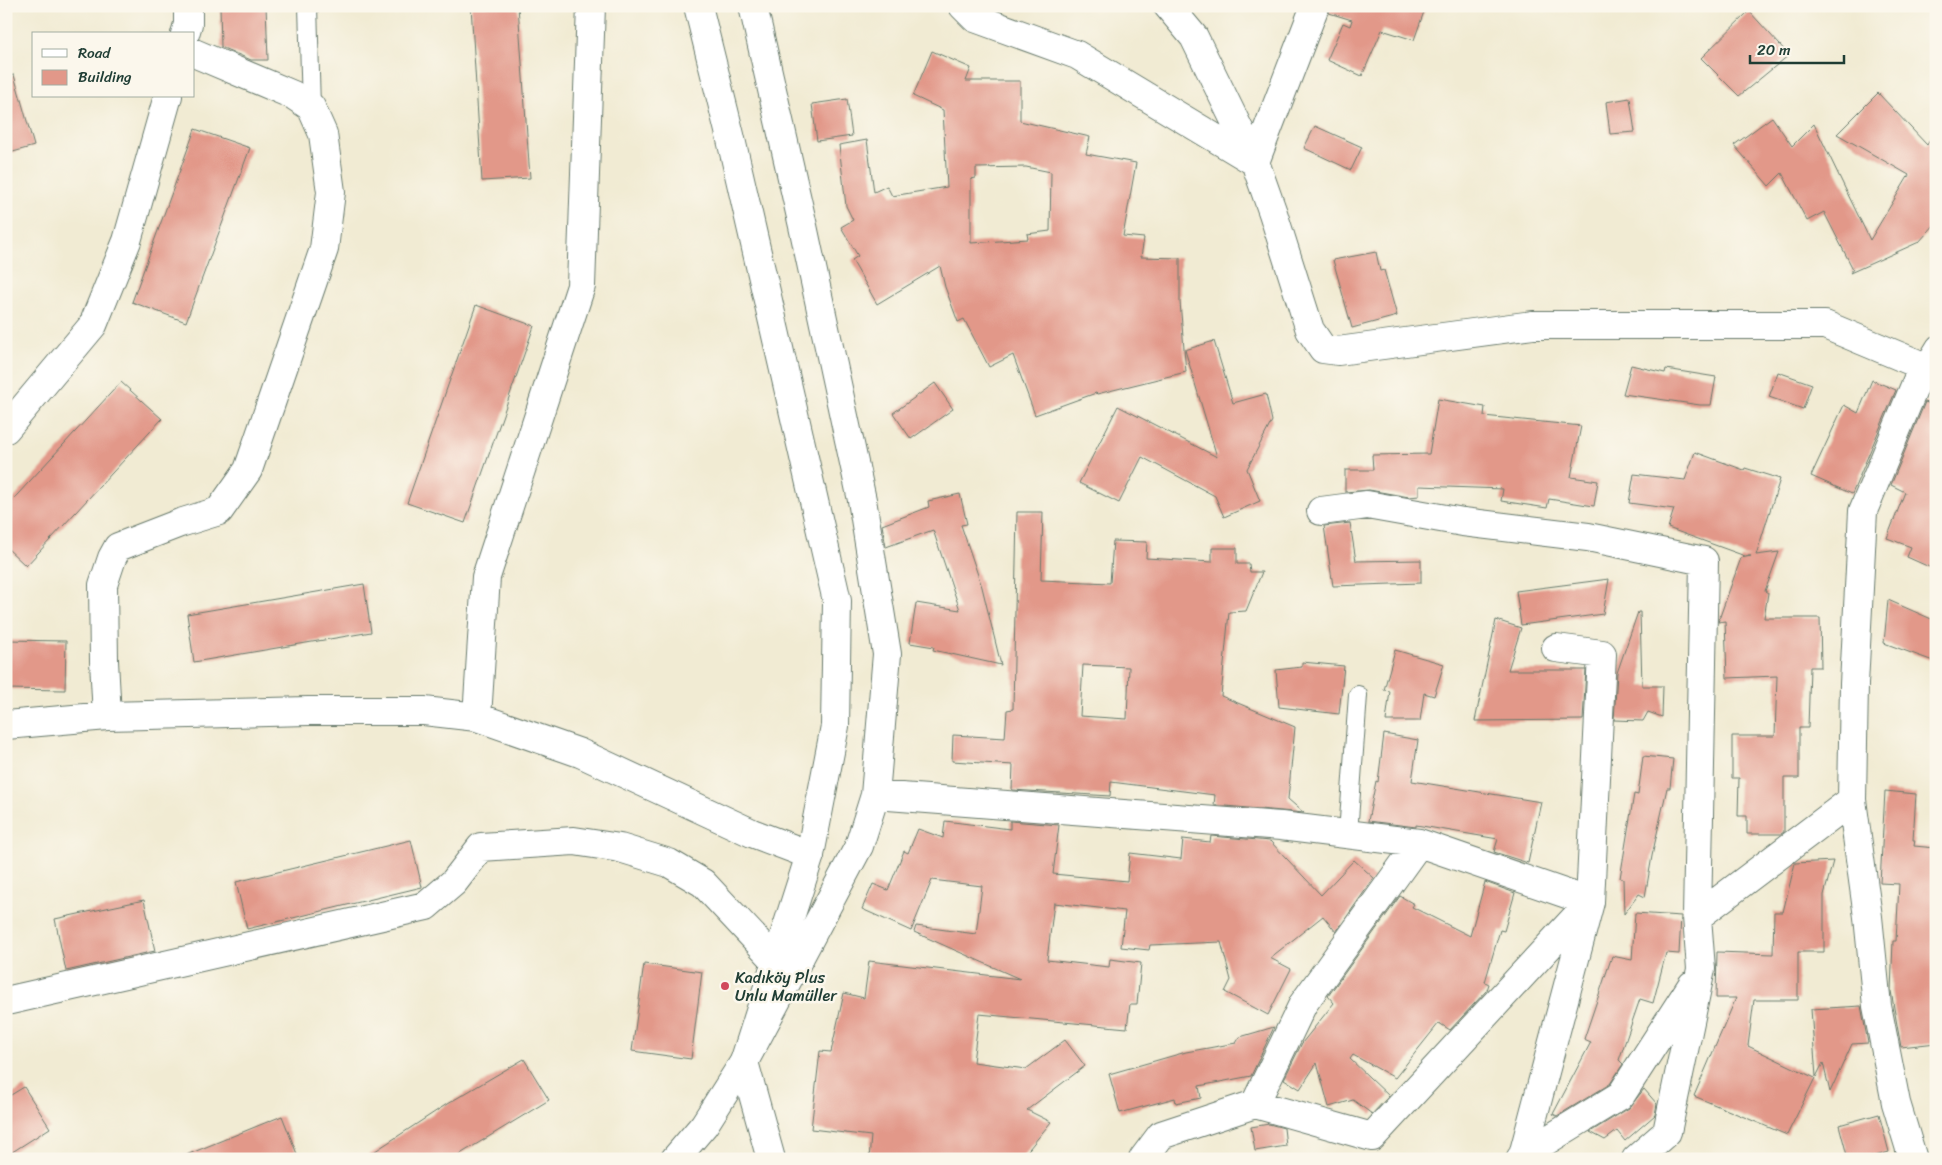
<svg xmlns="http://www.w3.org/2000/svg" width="1942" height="1165" font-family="Sriracha,sans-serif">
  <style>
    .building { fill: #e29889; fill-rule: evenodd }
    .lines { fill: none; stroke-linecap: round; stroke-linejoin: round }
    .service-casing { stroke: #687a6c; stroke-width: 20 }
    .minor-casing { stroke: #687a6c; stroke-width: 30 }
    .tertiary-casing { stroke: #687a6c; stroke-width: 30 }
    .service { stroke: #fff; stroke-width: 18 }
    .minor { stroke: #fff; stroke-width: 28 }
    .tertiary { stroke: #fff; stroke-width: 28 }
    .poi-dot { fill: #d1495b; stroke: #fbf7ec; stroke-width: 2 }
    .labels { text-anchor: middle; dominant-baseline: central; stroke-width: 5; stroke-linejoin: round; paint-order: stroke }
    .poi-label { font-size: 16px; fill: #1f3d34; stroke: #fbf7ec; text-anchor: start }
  </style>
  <rect width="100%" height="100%" fill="#fbf7ec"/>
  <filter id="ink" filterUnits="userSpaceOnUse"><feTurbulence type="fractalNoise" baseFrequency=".02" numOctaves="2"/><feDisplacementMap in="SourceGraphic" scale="10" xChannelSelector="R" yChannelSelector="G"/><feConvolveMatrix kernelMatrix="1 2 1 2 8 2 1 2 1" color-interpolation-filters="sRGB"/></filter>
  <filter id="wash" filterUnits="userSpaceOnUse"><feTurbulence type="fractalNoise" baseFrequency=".0096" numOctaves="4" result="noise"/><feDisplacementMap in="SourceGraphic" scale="20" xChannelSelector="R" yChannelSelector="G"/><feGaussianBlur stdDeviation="1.12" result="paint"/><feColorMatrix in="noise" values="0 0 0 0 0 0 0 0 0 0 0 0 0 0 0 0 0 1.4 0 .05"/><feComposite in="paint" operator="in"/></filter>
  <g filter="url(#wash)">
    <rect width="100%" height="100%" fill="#f1ebd3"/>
    <g id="blocks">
      <path class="building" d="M 220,6 L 266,6 L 268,60 L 251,60 L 221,47 Z
        M 471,6 L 518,6 L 530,178 L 482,181 Z
        M 1330,6 L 1426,6 L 1414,40 L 1382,30 L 1362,76 L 1327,60 L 1343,23 L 1350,26 L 1352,20 L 1329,13 Z
        M 1749,11 L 1789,55 L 1739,96 L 1701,58 Z
        M 932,51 L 971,68 L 966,81 L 1020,81 L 1020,121 L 1090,137 L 1086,154 L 1136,163 L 1123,236 L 1144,238 L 1141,257 L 1180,258 L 1180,302 L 1186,372 L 1097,394 L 1096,393 L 1035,415 L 1013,355 L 989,367 L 964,319 L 958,322 L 945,287 L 940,266 L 877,304 L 852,260 L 858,256 L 841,227 L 853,220 L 846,206 L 839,145 L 867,140 L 874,192 L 887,186 L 892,196 L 947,187 L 943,110 L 913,96 ZM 1026,167 L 1051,172 L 1050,231 L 1027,234 L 1028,239 L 971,243 L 971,179 L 976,178 L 976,168 Z
        M 14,75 L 34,146 L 6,154 L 6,76 Z
        M 1878,93 L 1927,145 L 1936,130 L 1936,223 L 1919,242 L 1850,273 L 1853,269 L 1824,212 L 1807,221 L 1782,173 L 1769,186 L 1734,145 L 1772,117 L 1792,146 L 1814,124 L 1870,240 L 1909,175 L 1837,134 Z
        M 1630,98 L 1635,132 L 1610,134 L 1606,102 Z
        M 847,99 L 852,136 L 817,141 L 812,104 Z
        M 1315,126 L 1362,147 L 1351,170 L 1304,148 Z
        M 195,129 L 250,148 L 186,322 L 132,302 Z
        M 1376,252 L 1380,271 L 1384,270 L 1397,316 L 1352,328 L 1333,260 Z
        M 476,305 L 534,326 L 465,523 L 407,503 Z
        M 1214,341 L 1233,403 L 1266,394 L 1272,421 L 1247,469 L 1260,501 L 1224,517 L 1215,496 L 1142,457 L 1119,503 L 1079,483 L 1118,406 L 1217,457 L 1185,350 Z
        M 1631,365 L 1665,373 L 1666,369 L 1716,377 L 1711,405 L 1700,405 L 1623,394 Z
        M 1778,372 L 1812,384 L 1803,409 L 1769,397 Z
        M 1872,380 L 1896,390 L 1852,494 L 1811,476 L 1844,405 L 1858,413 Z
        M 121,382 L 162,419 L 26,566 L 6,547 L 6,507 Z
        M 935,383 L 953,409 L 911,439 L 893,413 Z
        M 1438,399 L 1485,407 L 1484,416 L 1581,426 L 1571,477 L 1598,481 L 1594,506 L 1549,499 L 1547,508 L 1501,501 L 1503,489 L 1419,486 L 1419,496 L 1409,497 L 1369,490 L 1345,492 L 1345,470 L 1373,470 L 1372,455 L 1429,454 Z
        M 1925,402 L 1936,406 L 1936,570 L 1907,557 L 1911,547 L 1887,538 L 1905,492 L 1891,485 Z
        M 1695,452 L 1744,470 L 1745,468 L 1780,479 L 1756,555 L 1779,552 L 1765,591 L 1768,593 L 1764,618 L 1820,618 L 1821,667 L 1810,667 L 1808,728 L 1799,728 L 1799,778 L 1784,778 L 1784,832 L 1781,834 L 1747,834 L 1747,816 L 1738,816 L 1739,778 L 1732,778 L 1732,736 L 1775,736 L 1777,676 L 1727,678 L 1725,621 L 1718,622 L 1741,558 L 1751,556 L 1745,556 L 1668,528 L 1674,509 L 1629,503 L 1634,474 L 1685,480 Z
        M 960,494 L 967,524 L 961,525 L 982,587 L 1001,665 L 933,650 L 934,647 L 910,643 L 916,603 L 960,610 L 933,530 L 886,547 L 882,525 L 929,507 L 928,501 Z
        M 1017,512 L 1043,512 L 1041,580 L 1110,583 L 1113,541 L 1147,542 L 1146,558 L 1212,562 L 1212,548 L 1237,548 L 1237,564 L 1249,564 L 1250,572 L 1262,572 L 1246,611 L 1229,612 L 1221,696 L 1295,727 L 1288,799 L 1304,813 L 1214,805 L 1215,795 L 1111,782 L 1110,796 L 1012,790 L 1013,765 L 952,761 L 953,735 L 1005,738 L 1007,710 L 1013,709 ZM 1083,665 L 1129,667 L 1127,719 L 1080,716 Z
        M 1350,523 L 1356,561 L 1421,560 L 1421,583 L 1333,586 L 1324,526 Z
        M 1609,579 L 1603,614 L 1521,625 L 1516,591 Z
        M 364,584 L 371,632 L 194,662 L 187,614 Z
        M 1888,600 L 1936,621 L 1936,662 L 1884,643 Z
        M 1638,612 L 1640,612 L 1642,686 L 1663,686 L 1662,717 L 1648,712 L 1643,721 L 1614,720 L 1617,673 Z
        M 1496,620 L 1521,628 L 1508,670 L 1586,670 L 1583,720 L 1475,721 Z
        M 6,640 L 66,641 L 65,690 L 6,689 Z
        M 1395,650 L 1444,664 L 1434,696 L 1424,693 L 1420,721 L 1386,721 L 1390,691 L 1384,690 Z
        M 1302,662 L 1344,666 L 1339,714 L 1279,707 L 1276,670 L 1302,667 Z
        M 1384,734 L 1418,740 L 1412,781 L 1541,802 L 1528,863 L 1494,852 L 1498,839 L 1416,825 L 1416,827 L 1368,821 L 1376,781 L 1378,782 Z
        M 1643,756 L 1673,759 L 1670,788 L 1667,788 L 1652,856 L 1645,897 L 1639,894 L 1624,914 L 1623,879 L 1620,878 L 1634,794 L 1638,795 Z
        M 1885,791 L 1916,794 L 1913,840 L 1915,840 L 1914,846 L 1936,848 L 1936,1043 L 1901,1047 L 1891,991 L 1893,941 L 1896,941 L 1899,884 L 1880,883 Z
        M 945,821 L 1010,829 L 1010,821 L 1059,825 L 1053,874 L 1127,881 L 1130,853 L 1181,859 L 1183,839 L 1210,842 L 1211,836 L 1270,841 L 1321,895 L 1354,860 L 1374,878 L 1336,932 L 1323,916 L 1270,958 L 1291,969 L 1268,1015 L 1225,992 L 1231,980 L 1221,942 L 1150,945 L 1149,950 L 1121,947 L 1125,911 L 1054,903 L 1047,960 L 1109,967 L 1110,959 L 1141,963 L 1137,1004 L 1130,1004 L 1127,1028 L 979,1014 L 973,1062 L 1026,1069 L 1065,1040 L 1085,1066 L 1027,1110 L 1051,1122 L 1021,1159 L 869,1159 L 871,1136 L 811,1129 L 820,1051 L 831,1052 L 844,993 L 864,998 L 869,961 L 1020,979 L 914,932 L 916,926 L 976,934 L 982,886 L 932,880 L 911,931 L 862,909 L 873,884 L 888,890 L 904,851 L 908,853 L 918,829 L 943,838 Z
        M 411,840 L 422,887 L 247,929 L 236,882 Z
        M 1833,861 L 1824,895 L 1824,952 L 1798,952 L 1798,1000 L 1754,1000 L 1748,1046 L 1815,1078 L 1787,1135 L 1694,1096 L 1736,998 L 1716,998 L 1717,952 L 1773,954 L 1774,912 L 1783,912 L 1795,863 Z
        M 1485,882 L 1515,893 L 1504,931 L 1500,930 L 1485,982 L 1489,984 L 1487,990 L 1450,1030 L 1439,1023 L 1395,1078 L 1353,1055 L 1350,1059 L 1389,1096 L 1372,1114 L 1353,1100 L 1329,1107 L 1317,1063 L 1300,1089 L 1284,1079 L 1302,1043 L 1334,1003 L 1328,996 L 1400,896 L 1414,904 L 1412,907 L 1470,936 Z
        M 144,900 L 155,951 L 66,971 L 55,919 Z
        M 1635,913 L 1681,916 L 1679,954 L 1666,953 L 1653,1003 L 1640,999 L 1619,1060 L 1623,1064 L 1610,1084 L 1557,1116 L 1553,1114 L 1591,1042 L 1584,1039 L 1612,956 L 1632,960 Z
        M 644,964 L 702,972 L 691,1059 L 632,1051 Z
        M 1861,1006 L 1868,1043 L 1852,1044 L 1830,1092 L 1823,1063 L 1816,1077 L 1811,1009 Z
        M 1274,1027 L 1251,1076 L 1199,1086 L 1201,1098 L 1176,1103 L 1175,1098 L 1120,1113 L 1109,1074 L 1186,1052 L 1236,1043 L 1240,1037 Z
        M 524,1059 L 549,1100 L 452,1159 L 363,1159 L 447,1104 Z
        M 24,1087 L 50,1128 L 6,1156 L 6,1098 Z
        M 1644,1089 L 1657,1104 L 1655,1115 L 1625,1141 L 1617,1131 L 1605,1140 L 1590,1132 L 1629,1108 Z
        M 1879,1114 L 1889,1152 L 1865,1159 L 1848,1159 L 1839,1125 Z
        M 282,1116 L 299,1159 L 179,1159 L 179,1158 Z
        M 1269,1124 L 1284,1128 L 1286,1146 L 1255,1151 L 1251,1127 Z"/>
    </g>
  </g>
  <g filter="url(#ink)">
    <use href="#blocks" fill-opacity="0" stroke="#687a6c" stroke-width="1"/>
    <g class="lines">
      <defs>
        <path id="service" d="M 308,6 L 311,107
          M 1923,366 L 1936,345
          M 1348,834 L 1358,695"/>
        <path id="minor" d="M 963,6 L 975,18 L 1077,55 L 1255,162 L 1315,6
          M 1168,6 L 1194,37 L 1255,162 L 1273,213 L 1310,330 L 1323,349 L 1338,351 L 1533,325 L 1825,325 L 1923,366 L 1936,374
          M 185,34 L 188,24 L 188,6
          M 6,429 L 93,325 L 127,241 L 168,96
          M 1321,511 L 1367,505 L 1463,522 L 1588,537 L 1704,561 L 1697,917 L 1701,969 L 1667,1132 L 1636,1159
          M 107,716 L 104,661 L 103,585 L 112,558 L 118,547 L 180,523 L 219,511 L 248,470 L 324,249 L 331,192 L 323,134 L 311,107 L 293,95 L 194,53
          M 477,717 L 486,577 L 581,286 L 591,6
          M 6,725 L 107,716 L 308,711 L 424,711 L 477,717 L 580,753 L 752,833 L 810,855 L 835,726 L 837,601 L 730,135 L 698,6
          M 875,795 L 1281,826 L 1419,843 L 1590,902 L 1372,1137 L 1255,1104
          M 1697,917 L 1852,800
          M 6,1001 L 426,906 L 454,882 L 481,847 L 574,841 L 620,848 L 669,863 L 703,883 L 776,961
          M 1523,1155 L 1621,1095 L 1692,985
          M 675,1159 L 704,1125 L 744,1062 L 859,846 L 875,795 L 887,654 L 862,500 L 803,226 L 753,6
          M 1143,1159 L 1161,1135 L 1255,1104 L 1303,1004 L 1419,843
          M 1520,1159 L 1523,1155 L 1590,902 L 1602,654 L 1556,648
          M 1913,1159 L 1896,1103 L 1877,1006 L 1868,917 L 1852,800 L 1854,684 L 1863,511 L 1923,366"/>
        <path id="tertiary" d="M 771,1159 L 744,1062 L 810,855"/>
      </defs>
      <use href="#service" class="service-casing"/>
      <use href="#minor" class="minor-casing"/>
      <use href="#tertiary" class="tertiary-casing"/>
      <use href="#service" class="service"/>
      <use href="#minor" class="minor"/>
      <use href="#tertiary" class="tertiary"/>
    </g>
  </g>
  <circle class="poi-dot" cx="725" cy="986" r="5"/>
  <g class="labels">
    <g class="poi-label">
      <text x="735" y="977">Kadıköy Plus<tspan x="735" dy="18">Unlu Mamüller</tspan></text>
    </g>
  </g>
  <rect width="1942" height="1165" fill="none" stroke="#fbf7ec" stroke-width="25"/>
  <rect x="32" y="32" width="162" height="65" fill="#fbf7ec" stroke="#a3ada2"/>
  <rect x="42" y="49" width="25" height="8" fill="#ffffff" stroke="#a3ada2"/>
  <text x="78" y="58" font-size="15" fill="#1f3d34">Road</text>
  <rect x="42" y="70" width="25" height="15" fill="#e29889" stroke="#a3ada2"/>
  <text x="78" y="82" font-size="15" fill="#1f3d34">Building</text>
  <path d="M1750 55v8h94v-8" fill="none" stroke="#1f3d34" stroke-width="2.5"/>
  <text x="1757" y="55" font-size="15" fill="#1f3d34" stroke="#fbf7ec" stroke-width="4" paint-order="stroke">20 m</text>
</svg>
